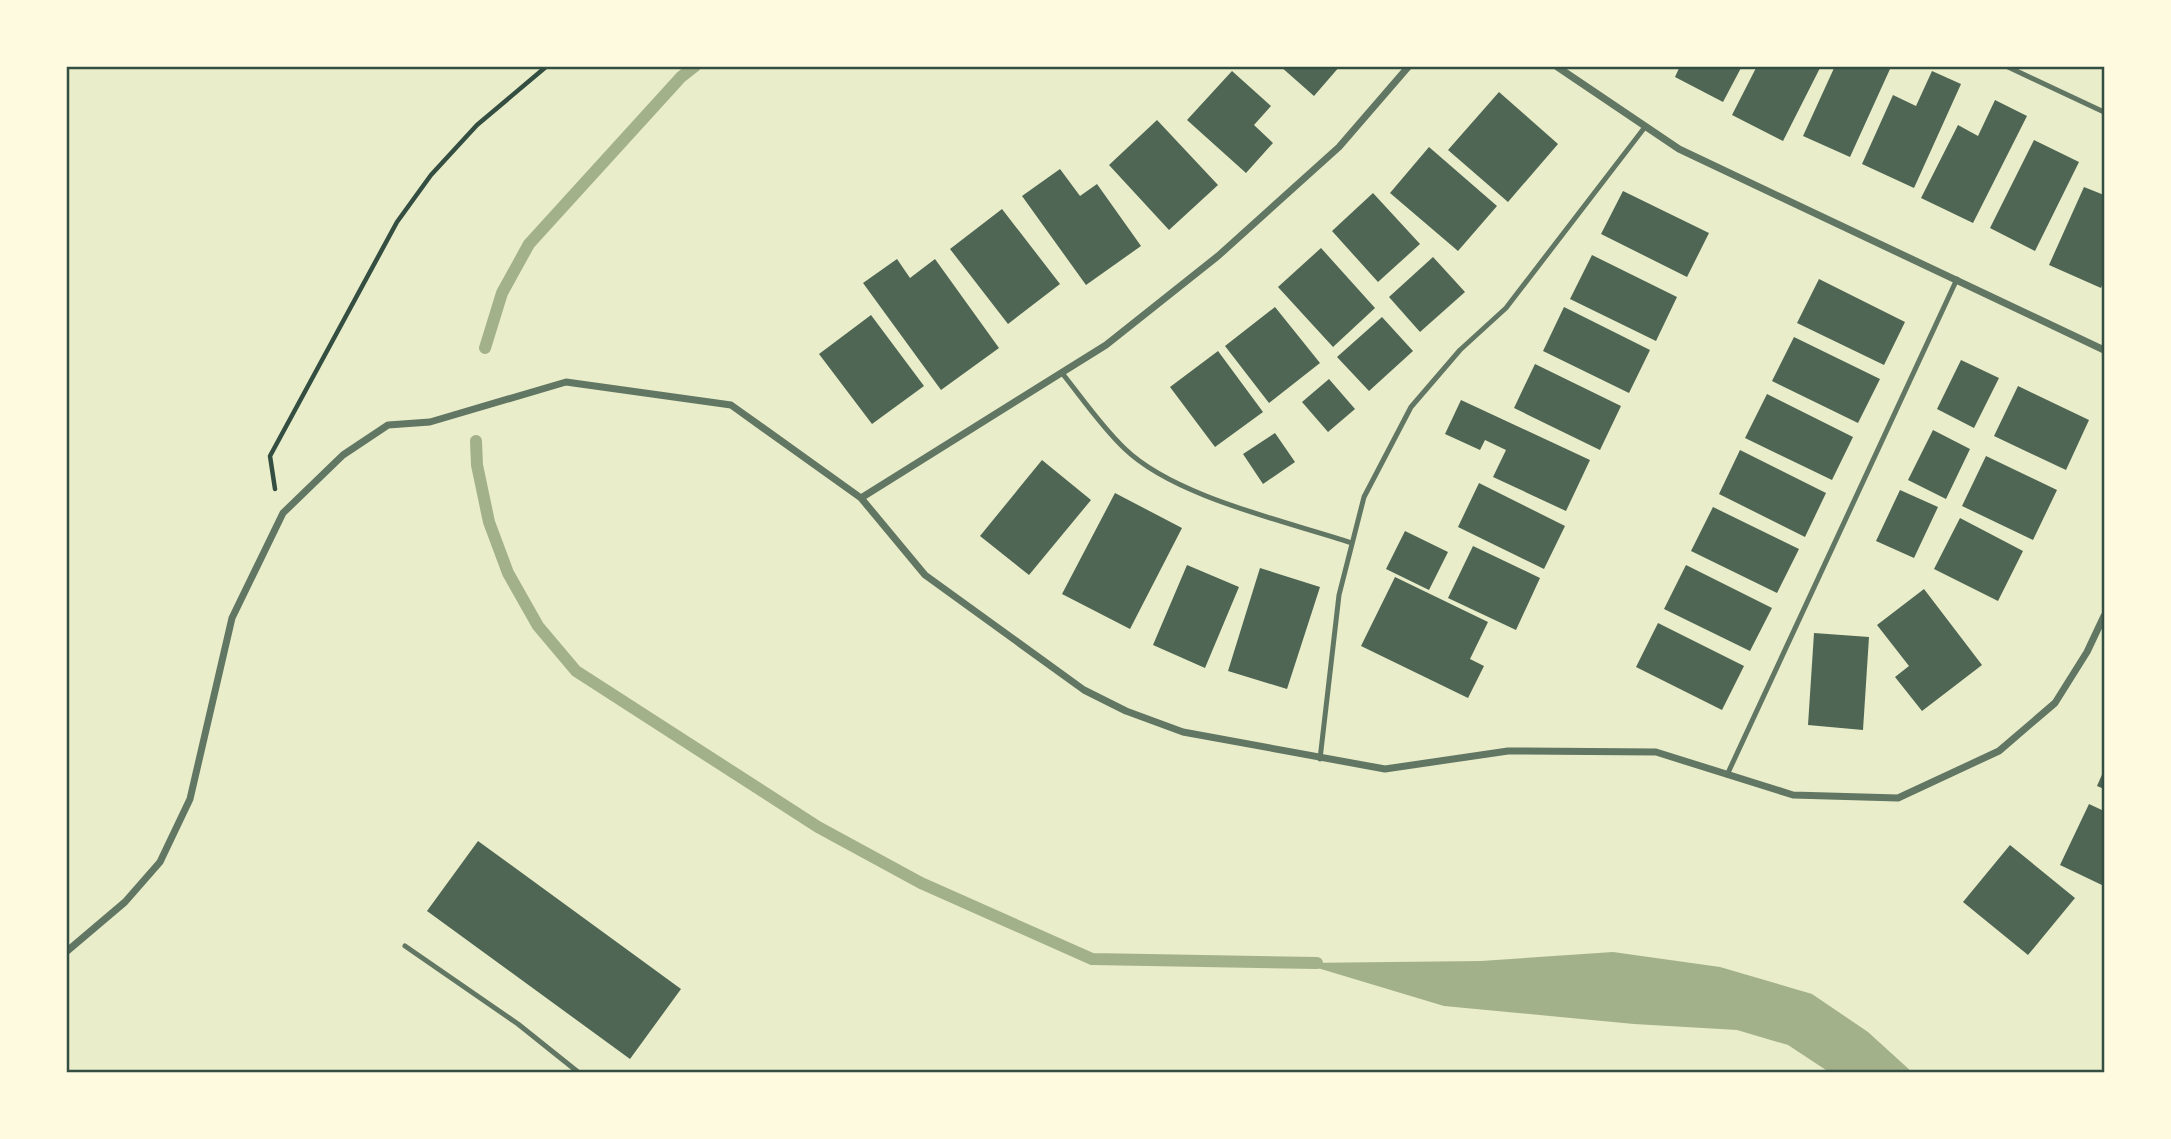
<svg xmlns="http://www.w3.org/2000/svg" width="2171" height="1139" font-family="'Roboto Condensed',sans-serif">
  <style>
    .water { fill: #a3b18a }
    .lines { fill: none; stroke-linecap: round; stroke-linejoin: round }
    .stream { stroke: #a3b18a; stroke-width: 12 }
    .building { fill: #4f6655 }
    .path { stroke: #344e41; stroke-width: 4.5 }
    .service { stroke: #617663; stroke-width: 5 }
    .minor { stroke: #617663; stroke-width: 7 }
    .neatline { fill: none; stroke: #344e41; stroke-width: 2.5 }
  </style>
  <rect width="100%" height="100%" fill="#e9edc9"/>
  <path class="water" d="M 1613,952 L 1720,967 L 1812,994 L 1868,1032 L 1912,1072 L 1829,1072 L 1788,1045 L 1737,1030 L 1634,1024 L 1444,1006 L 1301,963 L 1481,961 Z"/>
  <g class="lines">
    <path class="stream" d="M 485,348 L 502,293 L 529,244 L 681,77 L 695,66
      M 476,441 L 477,465 L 489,522 L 508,573 L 538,626 L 576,671 L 818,827 L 921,883 L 1092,959 L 1317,963"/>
  </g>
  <path class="building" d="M 1280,66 L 1340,66 L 1314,96 Z
    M 1680,66 L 1742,66 L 1723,102 L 1675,77 Z
    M 1757,66 L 1821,66 L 1783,141 L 1732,115 Z
    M 1835,66 L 1890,69 L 1850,157 L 1803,136 Z
    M 1232,71 L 1271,106 L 1254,125 L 1273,143 L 1246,173 L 1187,120 Z
    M 1932,71 L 1961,84 L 1914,188 L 1862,164 L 1893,95 L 1916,106 Z
    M 1499,92 L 1558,144 L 1508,202 L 1448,150 Z
    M 1995,100 L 2027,116 L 1973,223 L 1921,198 L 1958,125 L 1978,136 Z
    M 1157,120 L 1218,185 L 1169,230 L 1109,165 Z
    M 2034,140 L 2079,162 L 2035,251 L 1990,228 Z
    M 1429,147 L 1497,206 L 1458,251 L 1390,193 Z
    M 1060,169 L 1080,196 L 1097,184 L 1141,246 L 1086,285 L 1022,196 Z
    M 2084,187 L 2104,195 L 2104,280 L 2101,288 L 2049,265 Z
    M 1623,191 L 1709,233 L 1687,277 L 1601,234 Z
    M 1373,193 L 1420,244 L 1378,282 L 1332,231 Z
    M 1002,209 L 1060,284 L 1008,324 L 950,249 Z
    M 1321,248 L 1375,308 L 1333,347 L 1278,287 Z
    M 1592,255 L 1677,297 L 1656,341 L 1570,299 Z
    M 1433,257 L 1465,292 L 1420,332 L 1389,297 Z
    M 897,259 L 910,278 L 935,259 L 999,348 L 941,390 L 863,283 Z
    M 1819,279 L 1905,322 L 1884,365 L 1797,323 Z
    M 1275,307 L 1320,363 L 1269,403 L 1225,346 Z
    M 1564,307 L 1650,350 L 1629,393 L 1543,351 Z
    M 871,315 L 924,386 L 872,424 L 819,354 Z
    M 1382,317 L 1413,351 L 1369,391 L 1337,357 Z
    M 1794,337 L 1880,379 L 1858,423 L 1772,381 Z
    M 1218,351 L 1263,412 L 1215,447 L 1170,387 Z
    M 1961,360 L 1999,378 L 1974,428 L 1937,409 Z
    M 1535,364 L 1621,406 L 1600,450 L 1514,408 Z
    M 1329,379 L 1355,409 L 1328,432 L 1302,402 Z
    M 2018,386 L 2089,420 L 2066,470 L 1994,436 Z
    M 1767,394 L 1853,437 L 1832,480 L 1745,438 Z
    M 1461,400 L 1590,460 L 1566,511 L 1493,477 L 1506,450 L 1485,440 L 1480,450 L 1445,434 Z
    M 1933,430 L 1970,449 L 1946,499 L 1908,480 Z
    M 1275,433 L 1295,462 L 1263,484 L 1243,454 Z
    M 1740,450 L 1826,493 L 1805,537 L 1719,494 Z
    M 1986,456 L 2057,490 L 2033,540 L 1962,506 Z
    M 1042,460 L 1091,500 L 1029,575 L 980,536 Z
    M 1479,483 L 1565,526 L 1544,569 L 1458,527 Z
    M 1900,490 L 1938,507 L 1914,558 L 1876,541 Z
    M 1115,493 L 1182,528 L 1130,629 L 1062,594 Z
    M 1713,507 L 1799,549 L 1777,593 L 1691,551 Z
    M 1960,518 L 2023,551 L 1998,601 L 1934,569 Z
    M 1405,531 L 1448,552 L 1429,590 L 1386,569 Z
    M 1473,546 L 1540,578 L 1516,630 L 1448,598 Z
    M 1187,565 L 1239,587 L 1205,668 L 1153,645 Z
    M 1686,565 L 1772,608 L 1750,651 L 1664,609 Z
    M 1260,568 L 1320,587 L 1287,689 L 1228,671 Z
    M 1395,577 L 1488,622 L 1470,659 L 1484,666 L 1468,698 L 1361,646 Z
    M 1924,589 L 1982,665 L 1922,711 L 1895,677 L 1909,666 L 1877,625 Z
    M 1658,623 L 1744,666 L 1722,710 L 1636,667 Z
    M 1814,633 L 1869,637 L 1863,730 L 1808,725 Z
    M 2104,770 L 2104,789 L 2097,786 Z
    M 2089,804 L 2104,811 L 2104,886 L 2060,865 Z
    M 478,841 L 681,989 L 630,1059 L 427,911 Z
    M 2010,845 L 2075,898 L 2028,955 L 1963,902 Z"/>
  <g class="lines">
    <path class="path" d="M 275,489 L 270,456 L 397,222 L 431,175 L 477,125 L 547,66"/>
    <path class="service" d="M 2006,66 L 2104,112
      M 1062,373 C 1082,398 1101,426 1124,448 C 1174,497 1286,521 1352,543
      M 1320,759 L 1339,595 L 1364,497 L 1411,407 L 1460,350 L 1506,308 L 1645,127
      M 1727,775 L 1957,279
      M 405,946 L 518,1024 L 578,1072"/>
    <path class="minor" d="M 1409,66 L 1339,147 L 1218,256 L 1106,345 L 861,498 L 925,575 L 1084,690 L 1126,711 L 1183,732 L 1385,769 L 1508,751 L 1656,752 L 1793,795 L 1898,798 L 1999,751 L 2055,703 L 2087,652 L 2104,616
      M 1556,66 L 1679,149 L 2104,350
      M 66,952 L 125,902 L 160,862 L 190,799 L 232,618 L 283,513 L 343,455 L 388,425 L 430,422 L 566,382 L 731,405 L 861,498"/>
  </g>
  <rect width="2171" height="1139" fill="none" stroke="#fefae0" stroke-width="136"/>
  <rect x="68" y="68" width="2035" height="1003" class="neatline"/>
</svg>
